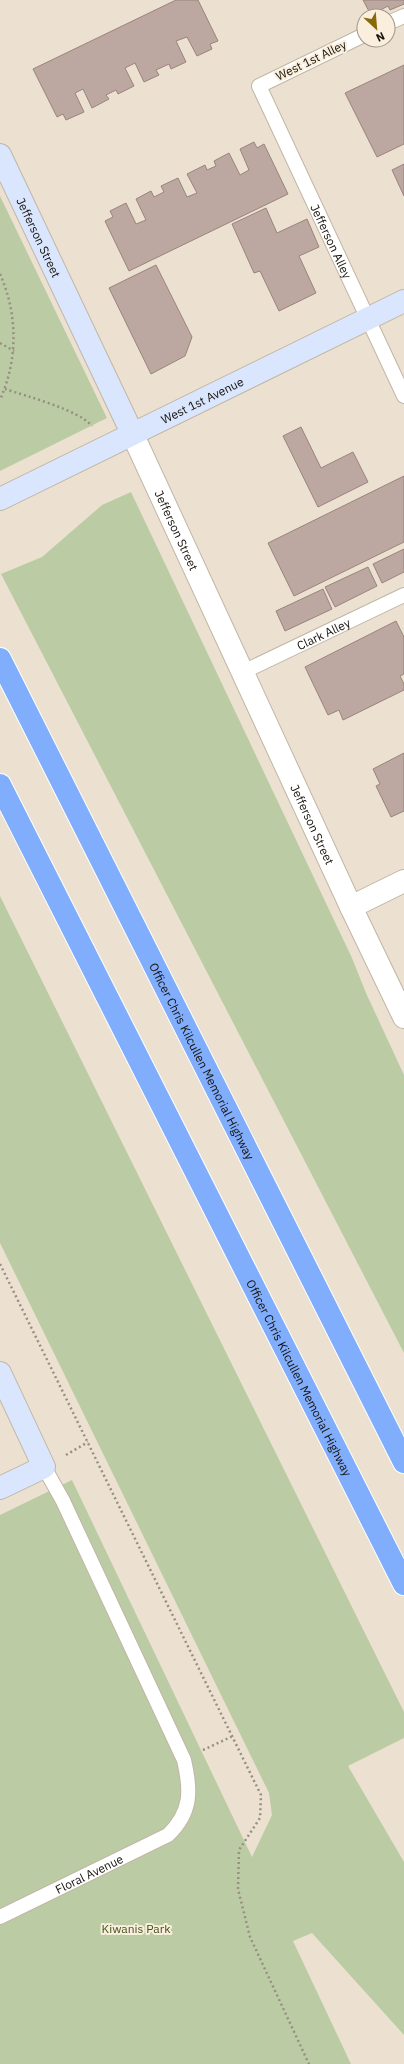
<svg xmlns="http://www.w3.org/2000/svg" width="404" height="2064" font-family="'IBM Plex Sans',sans-serif">
  <style>
    .green { fill: #bbcca4 }
    .building { fill: #bda8a1; stroke: #98847d }
    .lines { fill: none; stroke-linecap: round; stroke-linejoin: round }
    .lane-casing { stroke: #c1b6a5; stroke-width: 16 }
    .street-casing { stroke: #c1b6a5; stroke-width: 24 }
    .secondary-casing { stroke: #c1b6a5; stroke-width: 24 }
    .highway-casing { stroke: #fff; stroke-width: 24 }
    .path { stroke: #978f82; stroke-width: 2.5; stroke-dasharray: 2 3; stroke-linecap: butt }
    .lane { stroke: #fff; stroke-width: 14 }
    .street { stroke: #fff; stroke-width: 22 }
    .secondary { stroke: #d9e6fe; stroke-width: 22 }
    .highway { stroke: #80adfc; stroke-width: 22 }
    .labels { text-anchor: middle; dominant-baseline: central; stroke-width: 4; stroke-linejoin: round; paint-order: stroke }
    .street-label { font-size: 12px; fill: #16120c; stroke: #faeedd }
    .park-label { font-size: 12px; fill: #3e5217; stroke: #faeedd }
  </style>
  <rect width="100%" height="100%" fill="#ece1d0"/>
  <path class="green" d="M 0,196 L 107,418 L 0,471 Z
    M 131,492 L 352,958 L 366,993 L 404,1075 L 404,1353 L 1,574 L 42,557 L 102,505 Z
    M 0,896 L 404,1712 L 404,1738 L 348,1766 L 404,1862 L 404,2035 L 312,1933 L 293,1941 L 351,2064 L 0,2064 L 0,1515 L 72,1480 L 252,1857 L 272,1815 L 269,1793 L 0,1243 Z"/>
  <path class="building" d="M 176,0 L 198,0 L 218,41 L 210,44 L 212,49 L 197,56 L 187,37 L 176,41 L 186,62 L 171,69 L 169,64 L 156,70 L 159,75 L 144,82 L 135,63 L 125,68 L 134,86 L 118,94 L 116,90 L 106,95 L 109,99 L 92,108 L 83,89 L 75,93 L 84,112 L 66,120 L 63,114 L 57,117 L 33,69 Z
    M 363,0 L 404,0 L 404,4 L 390,10 L 388,6 L 371,15 Z
    M 404,65 L 404,144 L 377,157 L 345,93 Z
    M 254,142 L 257,148 L 264,144 L 288,194 L 129,271 L 105,221 L 113,217 L 110,211 L 126,203 L 136,224 L 146,220 L 136,199 L 151,191 L 154,197 L 164,192 L 161,186 L 178,178 L 187,197 L 197,193 L 187,174 L 205,165 L 207,170 L 216,166 L 214,161 L 229,153 L 240,175 L 249,170 L 240,149 Z
    M 404,164 L 404,196 L 392,170 Z
    M 266,208 L 277,233 L 307,219 L 319,247 L 299,256 L 316,293 L 279,311 L 260,271 L 254,273 L 232,224 Z
    M 156,265 L 192,337 L 185,356 L 151,374 L 109,288 Z
    M 301,427 L 321,468 L 353,452 L 368,482 L 318,507 L 283,436 Z
    M 404,476 L 404,542 L 294,596 L 268,543 Z
    M 404,549 L 404,572 L 382,583 L 373,564 Z
    M 368,567 L 377,586 L 335,607 L 325,587 Z
    M 323,589 L 332,609 L 285,631 L 276,611 Z
    M 396,621 L 404,637 L 404,674 L 400,676 L 404,684 L 404,690 L 343,720 L 339,710 L 328,715 L 305,667 Z
    M 404,753 L 404,811 L 391,817 L 376,786 L 380,784 L 373,769 Z"/>
  <g class="lines">
    <defs>
      <g id="lane">
        <path d="M 388,23 L 404,16"/>
        <path id="s1" d="M 364,35 L 259,86 L 404,396"/>
        <path id="s2" d="M 243,672 L 404,595"/>
        <path id="s3" d="M 0,1917 L 168,1835 C 192,1812 191,1790 184,1760 L 63,1501 L 44,1467"/>
      </g>
      <g id="street">
        <path id="s4" d="M 132,433 L 351,907 L 404,1017"/>
        <path d="M 351,907 L 404,881"/>
      </g>
      <g id="secondary">
        <path id="s5" d="M 0,155 L 132,433"/>
        <path id="s6" d="M 0,499 L 404,301"/>
        <path d="M 0,1373 L 44,1467 L 0,1488"/>
      </g>
      <g id="highway">
        <path id="s7" d="M 0,659 L 404,1462"/>
        <path id="s8" d="M 0,785 L 404,1584"/>
      </g>
    </defs>
    <use href="#lane" class="lane-casing"/>
    <use href="#street" class="street-casing"/>
    <use href="#secondary" class="secondary-casing"/>
    <use href="#highway" class="highway-casing"/>
    <path class="path" d="M 0,274 C 18,315 18,359 0,400
      M 0,343 L 14,351
      M 5,389 C 26,396 79,410 92,426
      M 0,1264 L 261,1795 L 260,1818 L 239,1850 L 238,1889 L 250,1937 L 309,2064
      M 66,1455 L 88,1442
      M 203,1750 L 233,1736"/>
    <use href="#lane" class="lane"/>
    <use href="#street" class="street"/>
    <use href="#secondary" class="secondary"/>
    <use href="#highway" class="highway"/>
  </g>
  <g class="labels">
    <g class="street-label">
      <text transform="translate(311 60) rotate(-26)">West 1st Alley</text>
      <text stroke="none"><textPath href="#s5" startOffset="91">Jefferson Street</textPath></text>
      <text stroke="none"><textPath href="#s1" startOffset="288">Jefferson Alley</textPath></text>
      <text stroke="none"><textPath href="#s6" startOffset="225">West 1st Avenue</textPath></text>
      <text stroke="none"><textPath href="#s4" startOffset="107">Jefferson Street</textPath></text>
      <text stroke="none"><textPath href="#s2" startOffset="89">Clark Alley</textPath></text>
      <text stroke="none"><textPath href="#s4" startOffset="431">Jefferson Street</textPath></text>
      <text stroke="none"><textPath href="#s7" startOffset="450">Officer Chris Kilcullen Memorial Highway</textPath></text>
      <text stroke="none"><textPath href="#s8" startOffset="664">Officer Chris Kilcullen Memorial Highway</textPath></text>
      <text stroke="none"><textPath href="#s3" startOffset="99">Floral Avenue</textPath></text>
    </g>
    <g class="park-label">
      <text x="136" y="1928">Kiwanis Park</text>
    </g>
  </g>
  <g transform="translate(376 28) rotate(154)"><circle r="19" fill="#faeedd" stroke="#9f9689"/>
  <path d="M0-3L7 15L0 10L-7 15Z" fill="#886a07"/>
  <text y="-6" font-size="11" font-weight="bold" text-anchor="middle" fill="#16120c">N</text>
  </g>
</svg>
